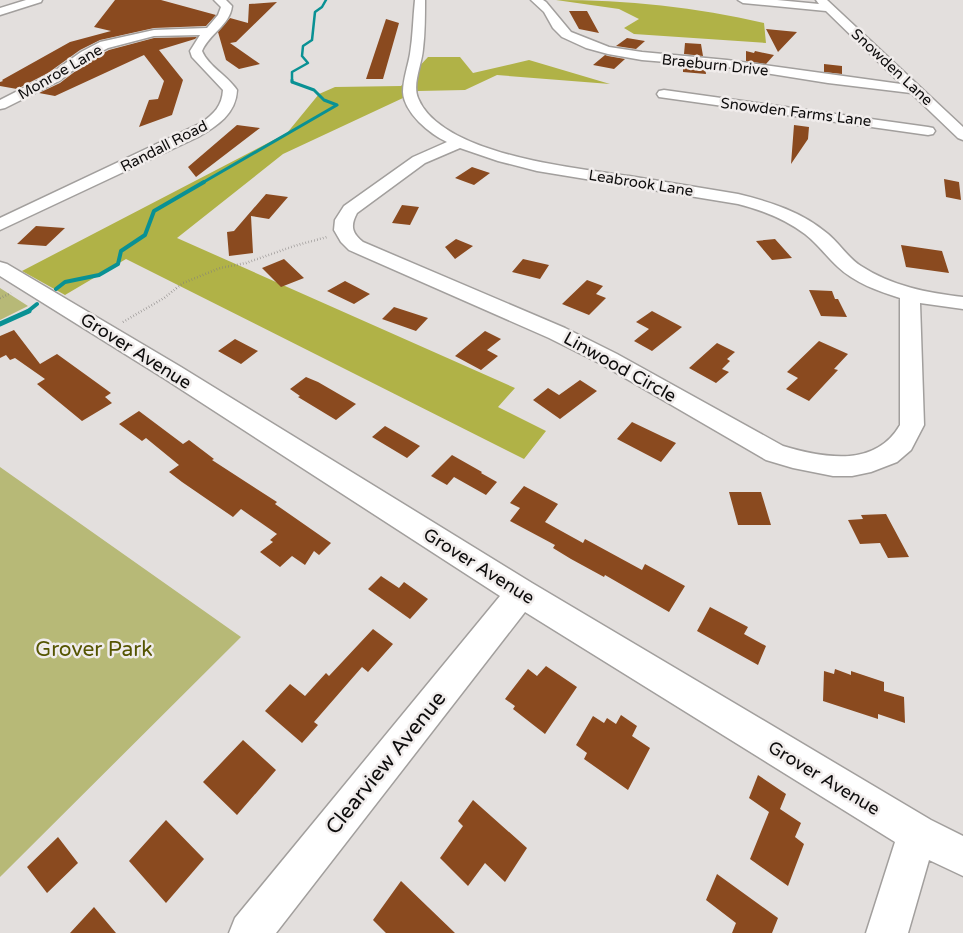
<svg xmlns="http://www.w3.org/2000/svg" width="963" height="933" font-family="'Varela Round',sans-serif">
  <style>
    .green { fill: #b7b977 }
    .forest { fill: #b0b247 }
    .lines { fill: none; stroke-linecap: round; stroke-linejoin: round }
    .stream-far3 { stroke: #099194; stroke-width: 2.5 }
    .stream-far2 { stroke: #099194; stroke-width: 3 }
    .stream-far1 { stroke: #099194; stroke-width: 4 }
    .stream { stroke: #099194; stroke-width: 5 }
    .building { fill: #8a4a1f }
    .minor-casing { stroke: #a29f9d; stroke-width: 3 }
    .path { stroke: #817e7d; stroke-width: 2.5; stroke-dasharray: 0.5 2.5; stroke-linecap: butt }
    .minor { fill: #fff; fill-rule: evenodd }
    .labels { text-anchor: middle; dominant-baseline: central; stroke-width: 5; stroke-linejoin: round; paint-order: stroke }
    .far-street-label { font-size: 15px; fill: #0d0c0c; stroke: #f0eceb }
    .street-label { font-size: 18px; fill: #0d0c0c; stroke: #f0eceb }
    .near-park-label { font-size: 21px; fill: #545400; stroke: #f0eceb }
    .near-street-label { font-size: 21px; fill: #0d0c0c; stroke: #f0eceb }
  </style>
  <rect width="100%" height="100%" fill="#e3dfdd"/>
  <path class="green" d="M 0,288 L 28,306 L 0,320 Z
    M 0,467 L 241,637 L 0,877 Z"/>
  <path class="forest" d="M 556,0 C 626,0 697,7 764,23 L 766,43 L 634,34 L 624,28 L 639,19 L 619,9 Z
    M 428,57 L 460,57 L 473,73 L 529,60 L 610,84 L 497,75 L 465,90 L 418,91 L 283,154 L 177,238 L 515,388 L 498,407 L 546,431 L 524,459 L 126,259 L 65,295 L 22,271 L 287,133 L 319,94 L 335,87 L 401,86 Z"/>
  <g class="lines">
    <path class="stream-far3" d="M 292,82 L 292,72 L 308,63 L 302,56 L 303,46 L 312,40 L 315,12 L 322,7 L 326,0"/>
    <path class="stream-far2" d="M 202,183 L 337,105 L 324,100 L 314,90 L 292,82 L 292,80"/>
    <path class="stream-far1" d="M 56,289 L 65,282 L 99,275 L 118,264 L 121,251 L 145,235 L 154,211 L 204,182
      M 27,312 L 37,304"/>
    <path class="stream" d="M 0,324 L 29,311"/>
  </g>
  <path class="building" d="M 115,0 L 161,0 L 216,15 L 206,26 L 154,28 L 100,40 L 80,50 L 48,73 L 17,89 L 0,86 L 0,82 L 3,81 L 2,80 L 70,42 L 111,31 L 94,27 Z
    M 277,2 L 236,42 L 230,43 L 260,64 L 239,69 L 226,60 L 218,32 L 230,18 L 248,23 L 249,4 Z
    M 569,11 L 587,11 L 599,33 L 579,29 Z
    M 386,19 L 399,23 L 383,79 L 366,79 Z
    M 766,29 L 797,32 L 778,52 Z
    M 197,37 L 195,39 L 159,50 L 183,80 L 172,115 L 139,127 L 149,100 L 158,99 L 164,81 L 144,55 L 55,96 L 39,93 L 60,83 L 90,60 L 109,50 L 154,38 Z
    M 627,38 L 645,41 L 636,49 L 616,46 Z
    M 685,43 L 701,44 L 703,56 L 684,54 Z
    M 746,51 L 754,53 L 755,51 L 774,55 L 766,64 L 746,61 Z
    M 605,55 L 608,56 L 625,59 L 614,69 L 593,65 Z
    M 824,64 L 842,66 L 842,74 L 824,72 Z
    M 683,65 L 705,67 L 706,74 L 683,72 Z
    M 237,125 L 260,128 L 196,177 L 188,167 Z
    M 794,125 L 809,127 L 808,139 L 791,164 Z
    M 472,167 L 490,173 L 474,185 L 455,178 Z
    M 944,179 L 959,182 L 961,200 L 946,197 Z
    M 266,194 L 288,197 L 269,219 L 251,216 L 253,253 L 229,256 L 227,232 L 234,231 Z
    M 402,205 L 419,207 L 410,225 L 392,223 Z
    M 36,226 L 65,228 L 46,246 L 17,244 Z
    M 456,239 L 473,246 L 455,259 L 445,247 Z
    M 775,239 L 792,258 L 772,260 L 756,241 Z
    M 901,245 L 942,251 L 949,273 L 906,267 Z
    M 284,259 L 304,278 L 281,287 L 262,268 Z
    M 523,259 L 549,265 L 540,279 L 512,272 Z
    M 587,280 L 603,286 L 596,294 L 606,298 L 589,315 L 562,304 Z
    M 345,281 L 370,294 L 354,304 L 327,291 Z
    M 809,290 L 832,291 L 835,299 L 838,299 L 847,317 L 821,316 Z
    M 394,307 L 428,318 L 416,331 L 382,319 Z
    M 652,311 L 682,327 L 652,351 L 634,341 L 649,329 L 636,322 Z
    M 14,330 L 40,364 L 57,354 L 111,393 L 105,397 L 112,403 L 82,421 L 37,384 L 45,379 L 15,358 L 10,360 L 6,355 L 0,358 L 0,336 Z
    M 485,331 L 501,339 L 487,350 L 498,356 L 481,370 L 455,356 Z
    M 235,339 L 258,351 L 241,364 L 218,351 Z
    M 819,341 L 848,354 L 834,369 L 838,370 L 809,401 L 786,389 L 798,378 L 787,372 Z
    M 717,343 L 735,352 L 727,359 L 730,361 L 722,369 L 729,372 L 716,383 L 689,368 Z
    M 306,377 L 318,382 L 356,404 L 336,420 L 298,397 L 300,396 L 290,389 Z
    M 580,380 L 597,391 L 560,419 L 533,400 L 548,388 L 559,395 Z
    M 139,411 L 183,444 L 189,440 L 214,459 L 212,460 L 277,502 L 275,504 L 331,543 L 319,555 L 314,551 L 305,565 L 292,556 L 280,567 L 260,552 L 273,542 L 270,540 L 277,534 L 241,509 L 233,517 L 182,482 L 169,472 L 179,465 L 146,438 L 142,441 L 119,424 Z
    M 632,422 L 676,443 L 661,462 L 617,439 Z
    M 385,426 L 420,446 L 407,458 L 372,437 Z
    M 452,455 L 482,472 L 481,473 L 497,482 L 486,495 L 454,477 L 447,485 L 431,476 Z
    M 524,486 L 558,504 L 545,522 L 583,543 L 585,539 L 642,570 L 645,564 L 685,586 L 669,612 L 605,575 L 604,577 L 571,559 L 553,548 L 555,545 L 510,521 L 520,508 L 510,503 Z
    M 729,492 L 761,492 L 771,525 L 738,525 Z
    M 886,514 L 909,557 L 888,558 L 880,543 L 860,544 L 848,520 L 863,519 L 861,515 Z
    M 381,576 L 399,588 L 404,582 L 428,599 L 410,619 L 368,589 Z
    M 710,607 L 748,627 L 744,634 L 766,646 L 758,665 L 697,631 Z
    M 373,629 L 393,644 L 368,672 L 362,667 L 314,722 L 318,725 L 302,743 L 265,711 L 290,684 L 305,696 L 326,673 L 329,676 Z
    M 546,666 L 577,687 L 545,734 L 513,709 L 515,706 L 505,699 L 528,669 L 537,676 Z
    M 835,669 L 851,675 L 851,671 L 884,682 L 884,691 L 904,697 L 905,723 L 878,714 L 878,719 L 823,701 L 824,671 L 834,674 Z
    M 621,715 L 637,726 L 632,736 L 650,748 L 628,790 L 584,759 L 587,753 L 576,745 L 593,716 L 604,723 L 607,718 L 616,724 Z
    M 243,740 L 276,770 L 237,815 L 203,782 Z
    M 758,775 L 786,794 L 780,809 L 801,823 L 795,837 L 804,844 L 788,886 L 750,859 L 769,812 L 749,798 Z
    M 473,800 L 527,848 L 505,882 L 485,863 L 468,886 L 440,858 L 463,826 L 458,821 Z
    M 166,820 L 204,859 L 166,903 L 129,861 Z
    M 58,837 L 78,863 L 47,893 L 27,867 Z
    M 717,874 L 778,918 L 772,933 L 732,933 L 736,923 L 706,900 Z
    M 401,881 L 455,933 L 386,933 L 373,920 Z
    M 94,907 L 116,933 L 70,933 Z"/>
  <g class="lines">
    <defs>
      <path id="minor" d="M 26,0 L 42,0 L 41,2 L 0,15 L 0,8 Z
        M 214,0 L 226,0 L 232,6 C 230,25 209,34 202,51 C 209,67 227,75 237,90 C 236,114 217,126 198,137 L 0,230 L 0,218 L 201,123 C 214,114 222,106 223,90 L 192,57 L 190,51 L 200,35 L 154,36 L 108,48 L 89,58 L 59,81 L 5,108 L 0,109 L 0,100 L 49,75 L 81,52 L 100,42 L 154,30 L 207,28 L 218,15 L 221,7 Z
        M 415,0 L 425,0 C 425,16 425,33 423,49 C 422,64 412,84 418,98 C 441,155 575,168 629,176 C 665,182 702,188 738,194 C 771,202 802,212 828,234 C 840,244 848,258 861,266 C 892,286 927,293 963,297 L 963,309 L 920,303 L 924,425 L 911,450 L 897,462 L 871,472 L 852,476 L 833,476 L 793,468 L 766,460 L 601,364 L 549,338 L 349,250 L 341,242 L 334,230 L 335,220 L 344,206 L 413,157 L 447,142 C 430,134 404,113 403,92 C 403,79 408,66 410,54 C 413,36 413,18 415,0 ZM 460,148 L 498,161 L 537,171 L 738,204 C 762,210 785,219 805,234 C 818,244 826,256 838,267 C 855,283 878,291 900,298 L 900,425 C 875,468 824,458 783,446 L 617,354 L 565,328 L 363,242 C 352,233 350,226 357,213 L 425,163 Z
        M 531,0 L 543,0 L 546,2 L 571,32 L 609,47 L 642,52 L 727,60 L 901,84 L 826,11 L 743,3 L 738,0 L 777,0 L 819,4 L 816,0 L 827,0 L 963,127 L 963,140 L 958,138 L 911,93 L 828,83 L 727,67 L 642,60 L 608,54 L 586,48 L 562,37 L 553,28 L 544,12 Z
        M 664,90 L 928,127 L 933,128 L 935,131 L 933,134 L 928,135 L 659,97 L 657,94 L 659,91 Z
        M 0,262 L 7,264 L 181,367 L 532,583 L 931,820 L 963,836 L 963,876 L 929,860 L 908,933 L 866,933 L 895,842 L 525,612 L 276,933 L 229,933 L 235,918 L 500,596 L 165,379 L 0,276 Z"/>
    </defs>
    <use href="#minor" class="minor-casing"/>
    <path class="path" d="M 0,298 L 11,293
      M 123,322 L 164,298 L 183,283 L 220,268 L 246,263 L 294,246 L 327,237"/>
    <use href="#minor" class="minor"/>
  </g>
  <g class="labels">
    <g class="far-street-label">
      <text transform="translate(715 65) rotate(6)">Braeburn Drive</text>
      <text transform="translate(892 67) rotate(43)">Snowden Lane</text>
      <text transform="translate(60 72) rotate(-30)">Monroe Lane</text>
      <text transform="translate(796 112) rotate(7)">Snowden Farms Lane</text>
      <text transform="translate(164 146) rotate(-27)">Randall Road</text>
      <text transform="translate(641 183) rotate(9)">Leabrook Lane</text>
    </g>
    <g class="street-label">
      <text transform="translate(136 351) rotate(32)">Grover Avenue</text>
      <text transform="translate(620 367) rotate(29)">Linwood Circle</text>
      <text transform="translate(479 566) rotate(32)">Grover Avenue</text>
      <text transform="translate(824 778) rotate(31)">Grover Avenue</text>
    </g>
    <g class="near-park-label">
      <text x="94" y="649">Grover Park</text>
    </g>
    <g class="near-street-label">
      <text transform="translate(386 763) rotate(-51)">Clearview Avenue</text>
    </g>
  </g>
</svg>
